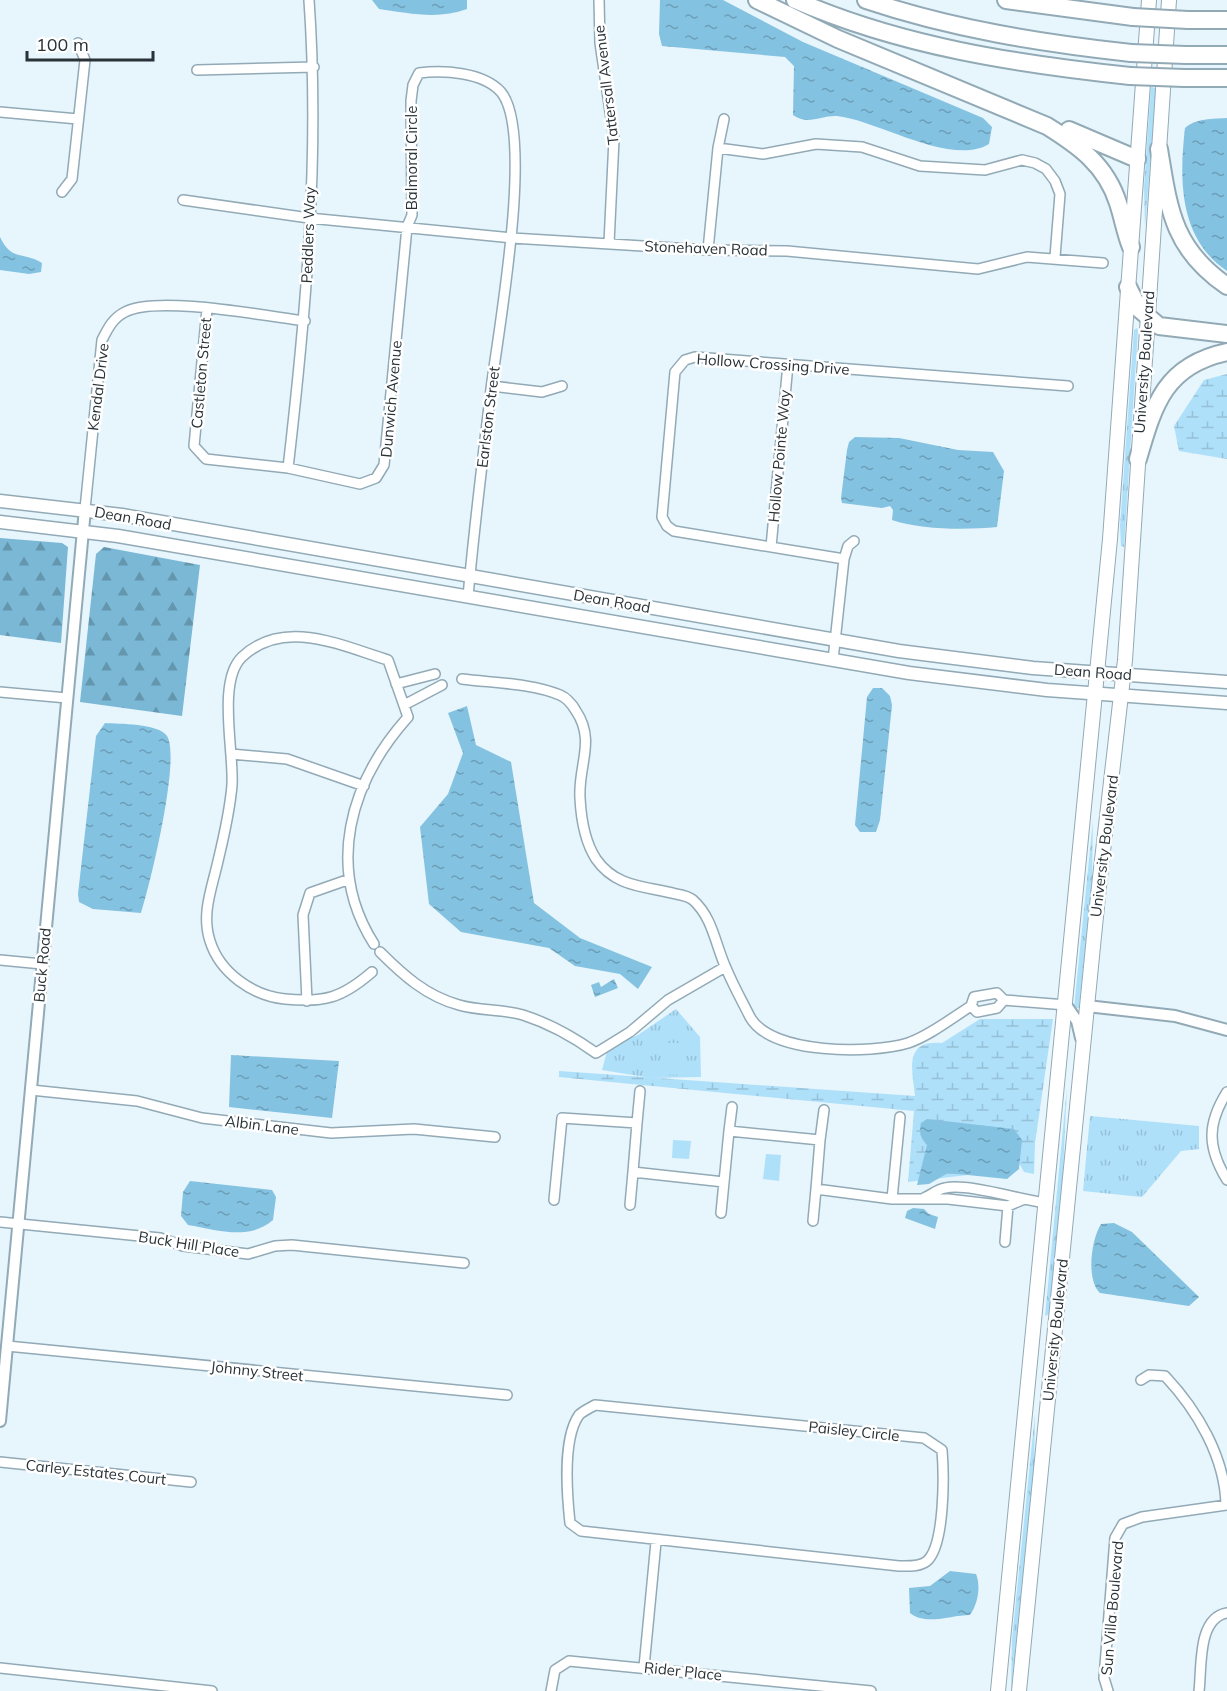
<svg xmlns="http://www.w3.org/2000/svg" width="1227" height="1691" font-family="Mulish,sans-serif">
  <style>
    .grass { fill: url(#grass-tufts) }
    .forest { fill: url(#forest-firs) }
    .wetland { fill: url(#wetland-marsh) }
    .pitch { fill: #aee0fa }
    .water { fill: url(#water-ripples) }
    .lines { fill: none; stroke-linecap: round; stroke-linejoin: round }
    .minor-casing { stroke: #92aab6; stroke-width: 12 }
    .tertiary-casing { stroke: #92aab6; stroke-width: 14 }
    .secondary-casing { stroke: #92aab6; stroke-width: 15 }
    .primary-casing { stroke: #92aab6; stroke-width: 16 }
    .motorway-casing { stroke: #92aab6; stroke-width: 20 }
    .minor { stroke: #fff; stroke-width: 9 }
    .tertiary { stroke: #fff; stroke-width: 10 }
    .secondary { stroke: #fff; stroke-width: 12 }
    .primary { stroke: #fff; stroke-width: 14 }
    .motorway { stroke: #fff; stroke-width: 16 }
    .motorway-bridge-casing { stroke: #92aab6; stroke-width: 20; stroke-linecap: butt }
    .motorway-bridge { stroke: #fff; stroke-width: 16 }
    .labels { text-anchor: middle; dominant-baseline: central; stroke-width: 5; stroke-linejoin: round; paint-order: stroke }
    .street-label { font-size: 15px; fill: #283237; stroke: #fff }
  </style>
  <defs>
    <pattern id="grass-tufts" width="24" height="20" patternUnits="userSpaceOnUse" patternTransform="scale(1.5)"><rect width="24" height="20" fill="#aee0fa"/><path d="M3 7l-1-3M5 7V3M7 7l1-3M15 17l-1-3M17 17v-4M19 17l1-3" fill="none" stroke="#96c1d7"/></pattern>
    <pattern id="forest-firs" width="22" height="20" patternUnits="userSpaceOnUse" patternTransform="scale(1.5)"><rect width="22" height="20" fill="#7ab8d6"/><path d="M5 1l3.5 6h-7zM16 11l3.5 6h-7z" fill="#6496ae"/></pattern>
    <pattern id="wetland-marsh" width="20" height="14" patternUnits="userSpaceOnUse" patternTransform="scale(1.5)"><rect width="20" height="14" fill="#aee0fa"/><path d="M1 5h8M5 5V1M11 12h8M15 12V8" fill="none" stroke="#96c1d7"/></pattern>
    <pattern id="water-ripples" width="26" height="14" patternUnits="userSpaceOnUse" patternTransform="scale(1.5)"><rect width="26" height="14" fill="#84c2e1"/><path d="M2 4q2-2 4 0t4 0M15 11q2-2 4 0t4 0" fill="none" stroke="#6c9eb7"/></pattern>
  </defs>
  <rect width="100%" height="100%" fill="#e7f5fd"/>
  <path class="grass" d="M 1151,87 L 1156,88 L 1145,228 L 1144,187 Z
    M 1137,328 L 1138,330 L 1124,547 L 1121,546 L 1120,526 L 1134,330 Z
    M 1093,820 L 1092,882 L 1079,1008 L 1074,1008 Z
    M 676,1009 L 700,1037 L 701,1077 L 651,1078 L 602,1070 L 608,1048 L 638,1035 Z
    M 1067,1087 L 1063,1173 L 1049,1314 L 1045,1316 Z
    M 1090,1116 L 1199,1126 L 1199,1149 L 1181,1151 L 1142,1197 L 1083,1191 Z
    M 1035,1414 L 1034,1468 L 1011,1691 L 1012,1639 Z"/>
  <path class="forest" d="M 0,538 L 62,543 L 68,547 L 61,643 L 0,635 Z
    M 104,547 L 200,565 L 182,716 L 80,702 L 96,554 Z"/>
  <path class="wetland" d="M 1227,374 L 1227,459 L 1179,451 L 1174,426 L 1204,380 Z
    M 980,1019 L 1053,1019 L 1035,1143 L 1034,1174 L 1024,1172 L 1019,1163 L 976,1174 L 908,1182 L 914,1111 L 559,1077 L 559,1071 L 915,1096 C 913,1073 902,1039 942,1043 Z"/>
  <path class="pitch" d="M 662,1043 L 692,1043 L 693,1056 L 662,1056 Z
    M 693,1061 L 693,1074 L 663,1075 L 662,1062 Z
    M 673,1140 L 691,1141 L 689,1159 L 672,1158 Z
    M 766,1154 L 781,1155 L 779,1181 L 763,1179 Z"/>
  <path class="water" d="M 372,0 L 467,0 L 467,9 C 438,20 408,13 379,9 Z
    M 660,0 L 723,0 L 803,42 L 983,118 L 992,127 L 989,144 C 951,167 877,120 837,116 C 821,115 808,126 793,115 L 794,66 L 785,57 L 662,46 L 659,34 Z
    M 1227,118 L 1227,271 C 1179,239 1179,180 1185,128 C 1196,118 1213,119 1227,118 Z
    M 0,237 C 12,262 23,251 42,263 L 41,272 L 29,274 L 0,270 Z
    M 855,437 L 899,438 L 958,450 L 993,452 L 1004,471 L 997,527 C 968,530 920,530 892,520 L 893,510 L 890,506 L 882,508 L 842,503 L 841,498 L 847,450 L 849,442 Z
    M 873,688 L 882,688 L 890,696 L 892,705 L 880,820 L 876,832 L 860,832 L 855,825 L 867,697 Z
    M 467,706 L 476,745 L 511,762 L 534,903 L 580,938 L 652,967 L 638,989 L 620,974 L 575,966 L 549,948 L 461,932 L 429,904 L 420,827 L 448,794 L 463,753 L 448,713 Z
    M 105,723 C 119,724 158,723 167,736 C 181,758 150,885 141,913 L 93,909 L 79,902 L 78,894 L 96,736 Z
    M 614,979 L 618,988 L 595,997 L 591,985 L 599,982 L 601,987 Z
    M 231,1055 L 339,1061 L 332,1118 L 229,1107 Z
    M 927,1119 L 1014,1129 L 1022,1140 L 1019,1169 L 1007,1179 L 948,1173 L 929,1184 L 917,1185 L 927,1145 C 920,1137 919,1133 921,1123 Z
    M 190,1181 L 272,1190 L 276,1197 L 273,1220 C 249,1241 217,1230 188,1225 L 181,1216 L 183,1192 Z
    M 913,1208 L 924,1209 L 929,1214 L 938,1217 L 935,1229 L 905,1218 L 907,1211 Z
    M 1114,1223 L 1132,1232 L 1199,1297 L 1189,1306 L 1100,1293 C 1086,1280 1091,1240 1101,1224 Z
    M 950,1571 L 976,1574 C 981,1586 978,1604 970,1615 C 951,1615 926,1626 910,1613 L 909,1588 L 930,1586 Z"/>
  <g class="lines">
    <defs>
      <path id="minor" d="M 599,0 L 600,43 L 614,139 L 609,243
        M 197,70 L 314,67
        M 0,112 L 78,119
        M 718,148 L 763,154 L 816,144 L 862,147 L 920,166 L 985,170 L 1022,160 L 1035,163 L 1046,169 L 1055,181 L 1060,194 L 1055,257
        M 62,192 L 72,179 L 85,60 L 78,43
        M 183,200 L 309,218 L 512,238 L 708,250 L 787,251 L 978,269 L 1027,257 L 1103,263
        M 708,250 L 718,148 L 724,119
        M 207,309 L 194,446 L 206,459 L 288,468 L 360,484 L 376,478 L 384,465 L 407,227 L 412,215 L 411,101 L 413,85 L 419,73 C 444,70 483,72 501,92 C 535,133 498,332 491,389 C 483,458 474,527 468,597
        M 492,386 L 542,392 L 562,386
        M 288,468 C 306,313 320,156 309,0
        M 85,509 L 102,340 C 108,328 113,318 125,312 C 157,295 265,316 305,321
        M 771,547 L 788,364
        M 844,559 L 674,531 L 667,526 L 662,517 L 675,372 L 685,360 L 695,357 L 1068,386
        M 833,660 L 844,559 L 848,546 L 854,541
        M 462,679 C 493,683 531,683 560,695 C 567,698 572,704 576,711 C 596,741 578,765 580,798 C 581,818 585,842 596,859 C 616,888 646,886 676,894 C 682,895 688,896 693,900 C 713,918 715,944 726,968 C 733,985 742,1001 750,1017 C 771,1055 872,1054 908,1043 C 929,1036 952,1018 971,1006 L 974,997 L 997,993 L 1004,1000 L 997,1008 L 977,1012 L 971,1006
        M 396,684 L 435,674
        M 0,692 L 67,698
        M 404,705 L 442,685
        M 231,754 L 287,759 L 364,786
        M 380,952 C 403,975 426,996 459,1005 C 479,1011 503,1009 523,1015 C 548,1023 575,1038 596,1053 L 630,1032 L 668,1000 L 725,967
        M 0,960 L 42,964
        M 372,972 C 342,998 324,1003 285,999 C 253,996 220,973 210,941 C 201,914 212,888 218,861 C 224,836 230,810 232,785 C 234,751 217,681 242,657 C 284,617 342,646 388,660 L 408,717 C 350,782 325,867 374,944
        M 1004,1000 L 1066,1005
        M 307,1001 L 303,915 L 310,893 L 347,880
        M 31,1090 L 137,1101 L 202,1118 L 331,1133 L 414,1129 L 495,1137
        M 1227,1092 C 1207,1124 1207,1147 1227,1180
        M 637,1123 L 640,1091
        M 729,1131 L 732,1107
        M 820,1140 L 824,1110
        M 924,1198 C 931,1195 938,1189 945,1188 C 968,1183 1021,1200 1046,1203
        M 892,1199 L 900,1117
        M 554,1200 L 562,1118 L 637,1123 L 633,1172 L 724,1182 L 729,1131 L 820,1140 L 816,1189 L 892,1199 L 948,1199 L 1008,1206 L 1022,1200
        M 630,1205 L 633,1172
        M 721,1213 L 724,1182
        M 813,1221 L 816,1189
        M 0,1222 L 160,1238 L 183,1246 L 248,1254 L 275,1246 L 292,1245 L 464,1263
        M 1005,1242 L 1008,1206
        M 7,1346 L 507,1395
        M 1141,1380 L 1149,1375 L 1165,1376 C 1197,1410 1225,1457 1226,1505
        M 595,1405 L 924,1438 L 942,1450 C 944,1474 945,1545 927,1561 C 920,1567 908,1566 899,1566 L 581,1531 L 570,1523 C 567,1495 562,1439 579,1415 C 583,1411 590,1408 595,1405 Z
        M 0,1462 L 191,1482
        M 644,1667 L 656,1542
        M 0,1668 L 212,1691
        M 551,1691 L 555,1670 L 569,1661 L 871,1691
        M 1108,1691 L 1104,1678 L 1115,1538 L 1123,1524 L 1142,1517 L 1227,1505
        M 1199,1691 C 1202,1668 1197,1618 1227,1613"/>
      <path id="tertiary" d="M 1066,1005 L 1077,1021 L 1081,1038
        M 1087,1006 L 1175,1016 L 1227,1030
        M 0,1421 L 85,509"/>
      <path id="secondary" d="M 0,501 L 122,515 L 899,651 L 1033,668 L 1227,682
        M 0,522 L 118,536 L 909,673 L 1047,690 L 1227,703"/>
      <path id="primary" d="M 998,1691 L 1110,539 L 1149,0
        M 1019,1691 L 1099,886 L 1125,660 L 1169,0"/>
      <path id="motorway" d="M 757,0 L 838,39 L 1047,126 C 1079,146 1106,165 1118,203 C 1123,218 1125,232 1131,247
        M 795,0 C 900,46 1016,64 1130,76
        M 866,0 C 952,29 1041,43 1131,53
        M 1006,0 L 1133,17
        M 1188,20 L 1227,20
        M 1186,55 L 1227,55
        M 1184,78 L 1227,78
        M 1069,130 L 1137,159
        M 1159,149 C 1169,210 1173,249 1227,286
        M 1128,287 L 1139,309 L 1159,326 L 1227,334
        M 1138,459 C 1154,404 1165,365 1227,352"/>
    </defs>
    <use href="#minor" class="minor-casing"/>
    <use href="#tertiary" class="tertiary-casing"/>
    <use href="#secondary" class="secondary-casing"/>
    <use href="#primary" class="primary-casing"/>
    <use href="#motorway" class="motorway-casing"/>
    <use href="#minor" class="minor"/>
    <use href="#tertiary" class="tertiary"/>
    <use href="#secondary" class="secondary"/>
    <use href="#primary" class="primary"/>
    <use href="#motorway" class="motorway"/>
    <defs>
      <path id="motorway-bridge" d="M 1133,17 L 1188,20
        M 1131,53 L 1186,55
        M 1130,76 L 1184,78"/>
    </defs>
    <use href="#motorway-bridge" class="motorway-bridge-casing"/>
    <use href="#motorway-bridge" class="motorway-bridge"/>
  </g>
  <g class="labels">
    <g class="street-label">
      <text transform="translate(606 85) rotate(-97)">Tattersall Avenue</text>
      <text transform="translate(411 158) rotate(-90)">Balmoral Circle</text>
      <text transform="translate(308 235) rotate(-88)">Peddlers Way</text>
      <text transform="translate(706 248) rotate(2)">Stonehaven Road</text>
      <text transform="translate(1144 362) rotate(-86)">University Boulevard</text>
      <text transform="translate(773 364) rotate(4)">Hollow Crossing Drive</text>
      <text transform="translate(201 373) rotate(-85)">Castleton Street</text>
      <text transform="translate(98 387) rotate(-83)">Kendal Drive</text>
      <text transform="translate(391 399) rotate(-85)">Dunwich Avenue</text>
      <text transform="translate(488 417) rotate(-83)">Earlston Street</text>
      <text transform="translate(779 456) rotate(-85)">Hollow Pointe Way</text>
      <text transform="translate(133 518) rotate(10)">Dean Road</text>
      <text transform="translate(612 601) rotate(10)">Dean Road</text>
      <text transform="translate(1093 672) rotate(4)">Dean Road</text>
      <text transform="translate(1104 846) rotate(-83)">University Boulevard</text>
      <text transform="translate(42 965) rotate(-85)">Buck Road</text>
      <text transform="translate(262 1125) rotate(7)">Albin Lane</text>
      <text transform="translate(189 1244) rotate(9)">Buck Hill Place</text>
      <text transform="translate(1055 1330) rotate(-84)">University Boulevard</text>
      <text transform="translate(257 1371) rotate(6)">Johnny Street</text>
      <text transform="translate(854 1431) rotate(6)">Paisley Circle</text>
      <text transform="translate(96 1472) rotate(6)">Carley Estates Court</text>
      <text transform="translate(1112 1608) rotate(-85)">Sun Villa Boulevard</text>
      <text transform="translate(683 1671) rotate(6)">Rider Place</text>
    </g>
  </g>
  <path d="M27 51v9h126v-9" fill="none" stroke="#283237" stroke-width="3"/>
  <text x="36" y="51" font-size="18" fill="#283237" stroke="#ffffff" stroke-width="4.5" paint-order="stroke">100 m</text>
</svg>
